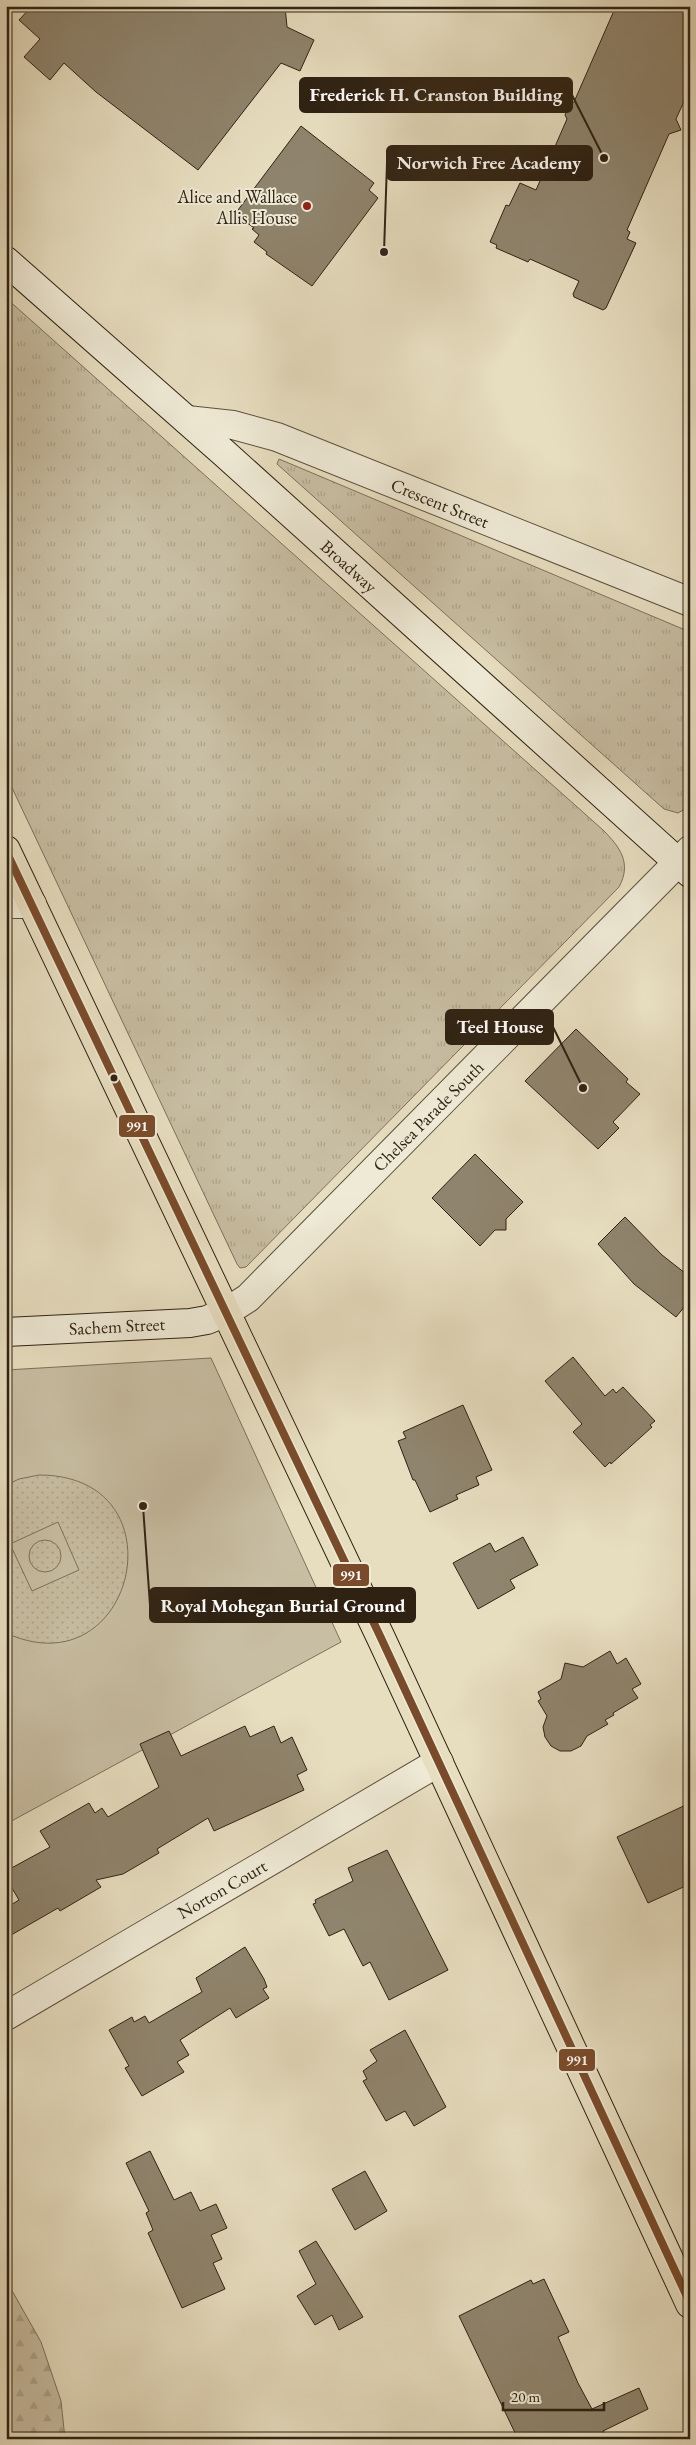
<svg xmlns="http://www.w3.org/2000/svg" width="696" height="2445" font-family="'EB Garamond',serif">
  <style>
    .grass { fill: url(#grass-tufts); stroke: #7c705b }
    .forest { fill: url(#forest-firs); stroke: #7c705b }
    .park { fill: #c8bea3; stroke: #7c705b }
    .garden { fill: url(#garden-dots); stroke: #7c705b; fill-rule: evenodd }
    .building { fill: #8f846d; stroke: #2f2213 }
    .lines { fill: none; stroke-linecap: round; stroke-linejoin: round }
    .street-casing { stroke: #5d513e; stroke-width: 30 }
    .secondary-casing { stroke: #2f2213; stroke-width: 30 }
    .highway-casing { stroke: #2f2213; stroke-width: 30 }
    .street { stroke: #efead6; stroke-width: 28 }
    .secondary { stroke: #efead6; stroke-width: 28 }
    .highway { stroke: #e7dec0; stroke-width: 28 }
    .bus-1-casing { stroke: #efead6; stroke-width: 11 }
    .bus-1 { stroke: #7a4b2a; stroke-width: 8 }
    .poi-dot { fill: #8f2418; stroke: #efead6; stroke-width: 2 }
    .bus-dot { fill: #2f2213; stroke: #efead6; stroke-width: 2 }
    .labels { text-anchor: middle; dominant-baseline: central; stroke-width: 4; stroke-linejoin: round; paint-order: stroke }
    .poi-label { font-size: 18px; fill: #2f2213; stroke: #efead6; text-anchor: end }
    .street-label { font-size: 18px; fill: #2f2213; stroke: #efead6 }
    .leader { fill: none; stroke: #2f2213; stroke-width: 2 }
    .callout-dot { fill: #2f2213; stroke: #efead6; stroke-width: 2 }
    .callout { fill: #2f2213; stroke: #2f2213; stroke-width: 2 }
    .callout-label { font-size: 19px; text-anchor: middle; font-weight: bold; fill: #fff }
    .line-badge { stroke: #efead6; stroke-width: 2 }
    .badge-label { font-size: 14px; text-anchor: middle; font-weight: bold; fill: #fff }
  </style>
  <defs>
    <pattern id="grass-tufts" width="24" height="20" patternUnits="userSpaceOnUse" patternTransform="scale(1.25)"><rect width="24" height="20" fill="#c8bea3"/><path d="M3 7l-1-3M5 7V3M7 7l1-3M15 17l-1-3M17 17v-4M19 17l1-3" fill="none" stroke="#aca38b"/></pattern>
    <pattern id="forest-firs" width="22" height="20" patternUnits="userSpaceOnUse" patternTransform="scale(1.25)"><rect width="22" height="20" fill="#c8bea3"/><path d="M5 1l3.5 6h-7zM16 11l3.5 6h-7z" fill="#aca38b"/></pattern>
    <pattern id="garden-dots" width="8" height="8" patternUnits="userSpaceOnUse" patternTransform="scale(1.25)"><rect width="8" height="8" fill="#c8bea3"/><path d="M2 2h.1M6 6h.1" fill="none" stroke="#aca38b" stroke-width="1.8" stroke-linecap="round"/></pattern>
  </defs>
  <rect width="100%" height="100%" fill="#e7dec0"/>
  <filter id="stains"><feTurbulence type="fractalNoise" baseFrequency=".004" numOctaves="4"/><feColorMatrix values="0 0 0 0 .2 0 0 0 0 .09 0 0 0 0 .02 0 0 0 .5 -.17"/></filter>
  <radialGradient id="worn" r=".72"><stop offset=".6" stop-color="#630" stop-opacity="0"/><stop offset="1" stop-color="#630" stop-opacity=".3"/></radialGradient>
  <path class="grass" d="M 6,298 L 603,830 C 620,847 632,863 619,887 L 246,1267 L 240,1268 L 237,1264 L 6,775 Z
    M 279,459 L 690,632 L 690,806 L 678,813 L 664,809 L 277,464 Z"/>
  <path class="forest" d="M 6,2280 L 41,2342 L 61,2401 L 65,2439 L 6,2439 Z"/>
  <path class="park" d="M 211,1358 L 341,1642 L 6,1824 L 6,1370 Z"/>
  <path class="garden" d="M 39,1475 C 185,1475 135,1692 6,1633 L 6,1485 L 19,1479 ZM 58,1522 L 79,1570 L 32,1591 L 10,1544 Z
    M29 1556a16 16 0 1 1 32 0a16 16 0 1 1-32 0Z"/>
  <path class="building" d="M 32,6 L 285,6 L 287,27 L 314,40 L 300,71 L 281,63 L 198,170 L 96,92 L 64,63 L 50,80 L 24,57 L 40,39 L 19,20 Z
    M 616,6 L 690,6 L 690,88 L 676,119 L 681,130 L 669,134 L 627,230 L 630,232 L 627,239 L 636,243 L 606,308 L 603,310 L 574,297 L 573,294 L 579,281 L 530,259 L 528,262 L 496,248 L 497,245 L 490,242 L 506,205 L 509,206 L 520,183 L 536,190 L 567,119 L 565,115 L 570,104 L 574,102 Z
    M 301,126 L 374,183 L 369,190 L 378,198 L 312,286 L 266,254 L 267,252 L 254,242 L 259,235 L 252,229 L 254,228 L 235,214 Z
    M 576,1029 L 628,1079 L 626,1082 L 640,1094 L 613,1122 L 619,1128 L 598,1149 L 525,1081 Z
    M 475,1154 L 523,1202 L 506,1219 L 506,1230 L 495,1230 L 480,1246 L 432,1198 Z
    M 625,1217 L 662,1255 L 690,1277 L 690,1300 L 676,1317 L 634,1284 L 598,1244 Z
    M 573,1357 L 605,1396 L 613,1389 L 616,1393 L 623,1387 L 655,1421 L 650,1425 L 652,1427 L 611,1464 L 610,1462 L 605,1467 L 573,1432 L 582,1424 L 545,1381 Z
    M 463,1405 L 492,1470 L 476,1477 L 479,1485 L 456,1495 L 458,1499 L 430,1512 L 415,1480 L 413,1480 L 398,1441 L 406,1438 L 403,1432 Z
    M 523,1537 L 538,1565 L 510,1580 L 515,1588 L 478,1609 L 453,1563 L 490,1543 L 495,1552 Z
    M 610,1651 L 617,1664 L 626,1658 L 641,1684 L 632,1689 L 638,1698 L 613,1713 L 614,1715 L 605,1720 L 608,1724 L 587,1736 L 581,1746 L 571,1751 L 560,1751 L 551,1746 L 545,1737 L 543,1727 L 547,1716 L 538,1701 L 541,1699 L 538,1692 L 561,1679 L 565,1663 L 583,1667 Z
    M 245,1726 L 250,1737 L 274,1726 L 281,1743 L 292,1737 L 307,1770 L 297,1775 L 304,1790 L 214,1831 L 208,1818 L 157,1849 L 159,1853 L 123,1874 L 96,1880 L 101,1887 L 60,1911 L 58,1908 L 6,1938 L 6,1908 L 19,1900 L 6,1878 L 6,1871 L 50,1847 L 40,1831 L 89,1803 L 95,1813 L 102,1808 L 108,1817 L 159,1787 L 140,1744 L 169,1731 L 181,1756 Z
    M 690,1803 L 690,1884 L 648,1903 L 617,1837 Z
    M 387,1850 L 448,1970 L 389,2000 L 370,1962 L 363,1966 L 344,1929 L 329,1936 L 313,1904 L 316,1903 L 315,1900 L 353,1881 L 348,1868 Z
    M 245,1947 L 264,1979 L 267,1987 L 263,1989 L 269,1998 L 236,2018 L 230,2008 L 180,2040 L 189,2055 L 177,2062 L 184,2072 L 142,2096 L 125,2068 L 129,2066 L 109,2030 L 132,2017 L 134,2022 L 145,2016 L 149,2023 L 202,1992 L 196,1978 Z
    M 405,2030 L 446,2107 L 414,2126 L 405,2111 L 386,2121 L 363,2081 L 367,2079 L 363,2071 L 377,2061 L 370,2050 Z
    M 150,2151 L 174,2200 L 191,2192 L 200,2211 L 216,2204 L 227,2228 L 211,2235 L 222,2259 L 213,2263 L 225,2289 L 182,2308 L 148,2233 L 153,2230 L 146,2213 L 149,2211 L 126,2163 Z
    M 365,2171 L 387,2211 L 355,2230 L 332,2189 Z
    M 316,2241 L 363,2317 L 339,2330 L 332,2315 L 315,2325 L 297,2296 L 316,2284 L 299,2251 Z
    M 544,2279 L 569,2332 L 558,2337 L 578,2383 L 592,2409 L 639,2388 L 648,2409 L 603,2431 L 607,2439 L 518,2439 L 459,2316 L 531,2280 L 533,2284 Z"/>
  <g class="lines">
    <defs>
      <path id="street" d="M 187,420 L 233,425 L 277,437 L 690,602
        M 6,904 L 32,904
        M 226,1312 L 248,1298 L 690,850
        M 6,2016 L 439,1762"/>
      <path id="secondary" d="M 6,261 L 224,453 L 690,873
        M 6,1332 L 190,1323 L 207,1320 L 226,1312"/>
      <path id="highway" d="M 6,850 L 381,1638 L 690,2304"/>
    </defs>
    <use href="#street" class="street-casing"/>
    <use href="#secondary" class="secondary-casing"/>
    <use href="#highway" class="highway-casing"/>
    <use href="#street" class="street"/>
    <use href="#secondary" class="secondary"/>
    <use href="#highway" class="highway"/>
    <defs>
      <path id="bus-1" d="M 6,851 L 381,1638 L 690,2303"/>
    </defs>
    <use href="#bus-1" class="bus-1-casing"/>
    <use href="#bus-1" class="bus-1"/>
  </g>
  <circle class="poi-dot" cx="307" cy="206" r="5"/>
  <circle class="bus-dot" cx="114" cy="1078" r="4.5"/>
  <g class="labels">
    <g class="poi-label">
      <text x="297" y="196">Alice and Wallace<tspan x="297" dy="21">Allis House</tspan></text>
    </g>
    <g class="street-label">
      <text transform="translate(440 503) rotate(22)">Crescent Street</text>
      <text transform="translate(349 566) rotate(42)">Broadway</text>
      <text transform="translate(428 1116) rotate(-45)">Chelsea Parade South</text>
      <text transform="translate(117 1326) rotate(-3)">Sachem Street</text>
      <text transform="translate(222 1889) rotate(-30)">Norton Court</text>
    </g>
  </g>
  <path class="leader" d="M604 158L572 95M384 252L387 163M583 1088L553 1027M143 1506L150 1605"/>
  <g class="callout-dot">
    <circle cx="604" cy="158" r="5"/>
    <circle cx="384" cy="252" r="5"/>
    <circle cx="583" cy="1088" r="5"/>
    <circle cx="143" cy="1506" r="5"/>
  </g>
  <g class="callout">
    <rect x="300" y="78" width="272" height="34" rx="5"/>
    <rect x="387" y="146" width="205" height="34" rx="5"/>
    <rect x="446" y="1010" width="107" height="34" rx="5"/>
    <rect x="150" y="1588" width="265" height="34" rx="5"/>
  </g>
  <g class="callout-label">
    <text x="436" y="101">Frederick H. Cranston Building</text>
    <text x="489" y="169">Norwich Free Academy</text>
    <text x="500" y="1033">Teel House</text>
    <text x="283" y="1612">Royal Mohegan Burial Ground</text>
  </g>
  <g class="line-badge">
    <rect x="118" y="1114" width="38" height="24" rx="5" fill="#7a4b2a"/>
    <rect x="332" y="1563" width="38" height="24" rx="5" fill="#7a4b2a"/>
    <rect x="558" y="2048" width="38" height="24" rx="5" fill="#7a4b2a"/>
  </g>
  <g class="badge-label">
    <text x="137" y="1131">991</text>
    <text x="351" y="1580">991</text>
    <text x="577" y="2065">991</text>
  </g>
  <rect width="696" height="2445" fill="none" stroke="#e7dec0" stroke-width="25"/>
  <rect x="8" y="8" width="681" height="2430" fill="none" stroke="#2f2213" stroke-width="2.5"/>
  <rect x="12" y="12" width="671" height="2420" fill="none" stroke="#2f2213"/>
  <path d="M503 2402v8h101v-8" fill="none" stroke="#2f2213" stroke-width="2.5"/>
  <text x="511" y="2402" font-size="15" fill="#2f2213" stroke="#efead6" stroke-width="4" paint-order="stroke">20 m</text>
  <rect width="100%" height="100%" filter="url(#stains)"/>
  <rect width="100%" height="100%" fill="url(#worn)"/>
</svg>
